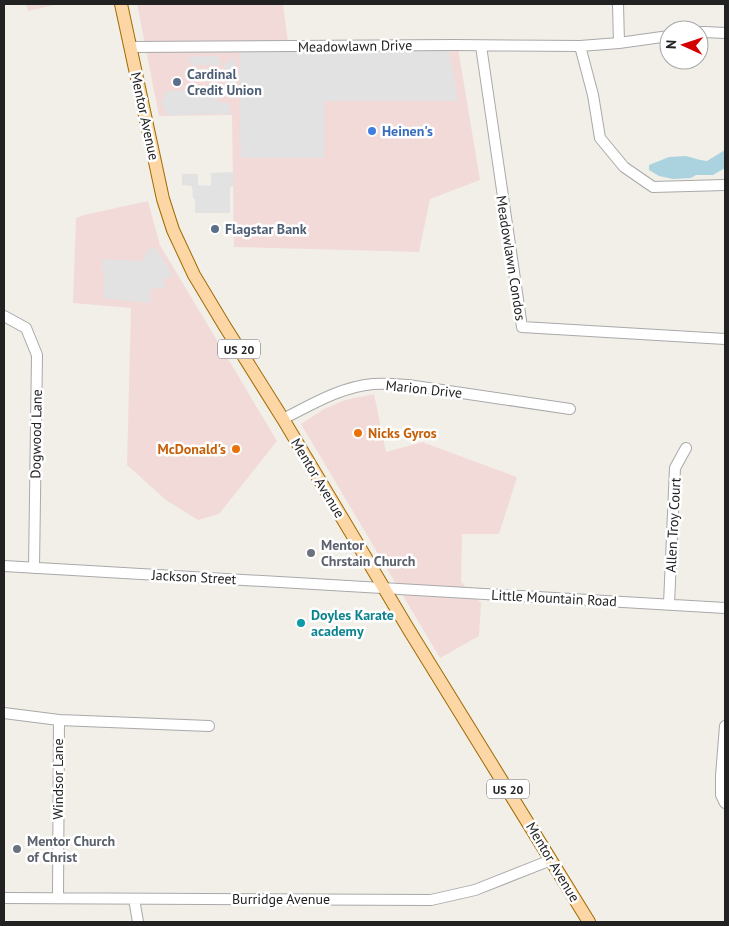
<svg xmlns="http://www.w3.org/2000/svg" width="729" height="926" font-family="'PT Sans',sans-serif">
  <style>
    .commercial { fill: #f2dad9 }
    .parking { fill: #e2e2e2 }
    .water { fill: #aad3df }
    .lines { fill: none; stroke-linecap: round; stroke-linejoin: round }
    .minor-casing { stroke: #a9a9a9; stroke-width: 12 }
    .major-casing { stroke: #a06b00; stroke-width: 14 }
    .minor { stroke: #fff; stroke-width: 10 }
    .major { stroke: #fcd6a4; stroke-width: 12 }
    .service-dot { fill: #5c6f8a; stroke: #fff; stroke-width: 2 }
    .shop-dot { fill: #3f7fe0; stroke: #fff; stroke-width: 2 }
    .food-dot { fill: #e8710a; stroke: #fff; stroke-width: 2 }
    .worship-dot { fill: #6b7280; stroke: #fff; stroke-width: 2 }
    .culture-dot { fill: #0f9aa8; stroke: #fff; stroke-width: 2 }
    .labels { text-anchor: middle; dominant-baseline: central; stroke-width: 5; stroke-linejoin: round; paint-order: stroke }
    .shield { fill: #fff; stroke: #646464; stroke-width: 1 }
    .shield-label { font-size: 12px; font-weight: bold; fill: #222 }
    .street-label { font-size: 14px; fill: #222; stroke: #fff }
    .service-label { font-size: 14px; font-weight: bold; fill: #4e5e75; stroke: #fff; text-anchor: start }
    .shop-label { font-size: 14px; font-weight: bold; fill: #366cbe; stroke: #fff; text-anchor: start }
    .food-label { font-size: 14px; font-weight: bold; fill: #c56008; stroke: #fff; text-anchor: start }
    .worship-label { font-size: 14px; font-weight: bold; fill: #5b616d; stroke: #fff; text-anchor: start }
    .culture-label { font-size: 14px; font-weight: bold; fill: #0d838f; stroke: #fff; text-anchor: start }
  </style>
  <rect width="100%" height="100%" fill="#f2efe9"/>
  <path class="commercial" d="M 26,4 L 59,4 L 28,11 Z
    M 137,4 L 283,4 L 288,42 L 457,42 L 480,180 L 430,199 L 419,252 L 234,247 L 232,115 L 159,116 Z
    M 148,201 L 160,245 L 277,441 L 219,514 L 198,520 L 166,500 L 127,465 L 131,308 L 73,303 L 76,218 L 84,215 Z
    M 374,394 L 386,452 L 422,442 L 517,477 L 499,534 L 462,534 L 461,582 L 481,603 L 479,636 L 440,658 L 301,424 L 324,409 L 345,400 Z"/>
  <path class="parking" d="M 448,45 L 458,101 L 324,101 L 324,158 L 241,158 L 239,47 Z
    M 217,56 L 222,65 L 192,65 L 187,57 Z
    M 234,57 L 235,93 L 226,97 L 226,70 L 223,66 Z
    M 165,91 L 217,91 L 217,102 L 228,103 L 231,114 L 167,115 L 161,101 L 164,101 Z
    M 233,172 L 233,186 L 230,187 L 230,213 L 195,213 L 195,199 L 193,198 L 192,186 L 182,185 L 182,174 L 198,174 L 198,185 L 211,186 L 211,173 Z
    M 155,247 L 173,275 L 162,281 L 167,287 L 151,289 L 150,303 L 103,298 L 105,273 L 102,272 L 102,259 L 142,261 L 148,250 Z"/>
  <path class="water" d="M 725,150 L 725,168 L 713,175 L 696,175 L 691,178 L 673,179 L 659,176 L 649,170 L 649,165 L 669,157 L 686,156 L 700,160 L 707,161 Z"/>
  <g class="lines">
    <defs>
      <path id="minor" d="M 618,4 L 619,43
        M 699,32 L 705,32 L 725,33
        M 481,46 L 522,327 L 725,339
        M 580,46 L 593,95 L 600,138 L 624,167 L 653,187 L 725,185
        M 130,47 L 454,45 L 580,46 L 619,43 L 669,36
        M 4,316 L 26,328 L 37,355 L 34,568
        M 283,419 C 311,405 340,387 373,384 C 385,383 396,384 408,385 L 570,409
        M 4,566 L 725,608
        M 669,604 L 675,468 L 686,448
        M 4,713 L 59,720 L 209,726
        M 725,726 L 721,776 L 721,795 L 725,803
        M 4,898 L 431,900 L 475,890 L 551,860
        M 58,898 L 59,720
        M 134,899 L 138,922"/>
      <path id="major" d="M 121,4 L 163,199 L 173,230 L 194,275 L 224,325 L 283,419 L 409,630 L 589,922"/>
    </defs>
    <use href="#minor" class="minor-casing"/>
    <use href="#major" class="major-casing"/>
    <use href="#minor" class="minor"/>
    <use href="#major" class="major"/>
  </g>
  <g class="service-dot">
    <circle cx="177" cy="82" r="5"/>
    <circle cx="215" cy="229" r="5"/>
  </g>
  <circle class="shop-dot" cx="372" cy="131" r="5"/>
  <g class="food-dot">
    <circle cx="358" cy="433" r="5"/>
    <circle cx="236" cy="449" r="5"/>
  </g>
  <g class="worship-dot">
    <circle cx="311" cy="553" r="5"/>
    <circle cx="17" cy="849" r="5"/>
  </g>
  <circle class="culture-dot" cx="301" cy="623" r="5"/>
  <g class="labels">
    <g class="shield">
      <rect x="218" y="339.5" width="42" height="19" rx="4"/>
      <rect x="487" y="779.5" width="42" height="19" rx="4"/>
    </g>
    <g class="shield-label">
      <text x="239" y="349">US 20</text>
      <text x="508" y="789">US 20</text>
    </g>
    <g class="street-label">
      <text transform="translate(355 46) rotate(-1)">Meadowlawn Drive</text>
      <text transform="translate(145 116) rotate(78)">Mentor Avenue</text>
      <text transform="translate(511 258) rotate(81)">Meadowlawn Condos</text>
      <text transform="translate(424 389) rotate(6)">Marion Drive</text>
      <text transform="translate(36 434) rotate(-89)">Dogwood Lane</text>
      <text transform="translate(318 478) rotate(59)">Mentor Avenue</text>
      <text transform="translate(673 525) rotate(-87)">Allen Troy Court</text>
      <text transform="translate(194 577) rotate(3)">Jackson Street</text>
      <text transform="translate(554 598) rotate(3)">Little Mountain Road</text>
      <text transform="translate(58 779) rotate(-90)">Windsor Lane</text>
      <text transform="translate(553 862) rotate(59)">Mentor Avenue</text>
      <text x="281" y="899">Burridge Avenue</text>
    </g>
    <g class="service-label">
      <text x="187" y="74">Cardinal<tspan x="187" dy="16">Credit Union</tspan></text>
      <text x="225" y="229">Flagstar Bank</text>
    </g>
    <g class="shop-label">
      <text x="382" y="131">Heinen's</text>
    </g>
    <g class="food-label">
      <text x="368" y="433">Nicks Gyros</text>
      <text x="226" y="449" text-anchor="end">McDonald's</text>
    </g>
    <g class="worship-label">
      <text x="321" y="545">Mentor<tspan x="321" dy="16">Chrstain Church</tspan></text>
      <text x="27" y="841">Mentor Church<tspan x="27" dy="16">of Christ</tspan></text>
    </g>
    <g class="culture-label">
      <text x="311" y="615">Doyles Karate<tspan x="311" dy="16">academy</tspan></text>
    </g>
  </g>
  <rect width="729" height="926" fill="none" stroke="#222222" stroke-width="10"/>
  <g transform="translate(684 45) rotate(273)"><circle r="24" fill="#ffffff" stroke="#a7a7a7"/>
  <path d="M0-4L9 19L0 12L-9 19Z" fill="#d40000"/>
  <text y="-8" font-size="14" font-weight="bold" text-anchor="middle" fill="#222222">N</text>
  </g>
</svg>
